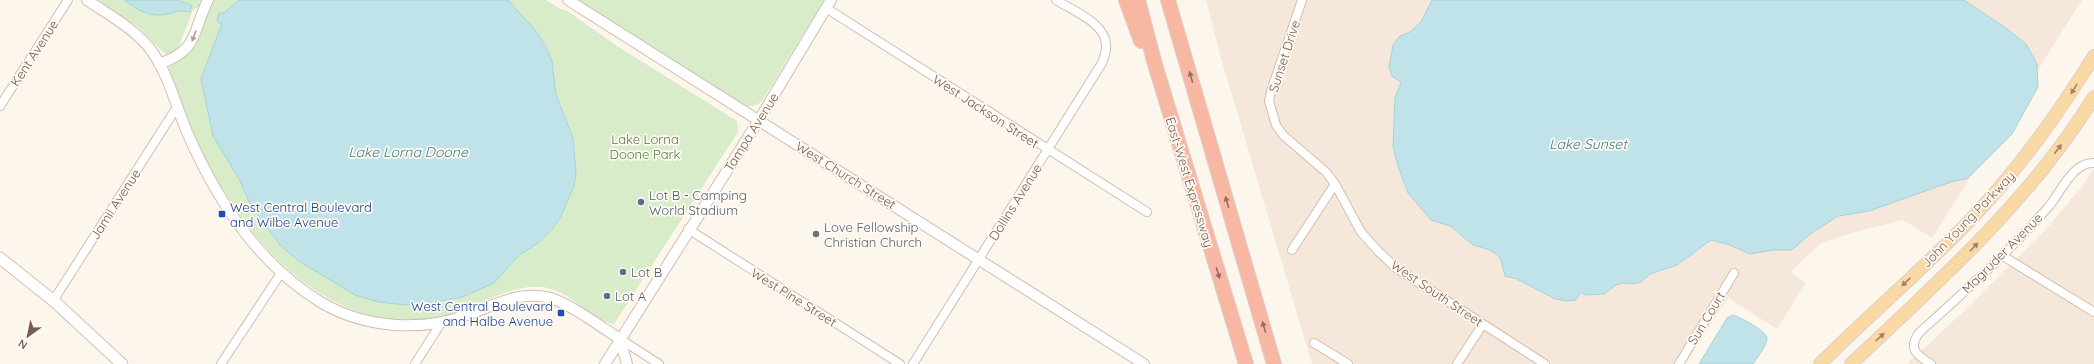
<svg xmlns="http://www.w3.org/2000/svg" width="2094" height="364" font-family="Quicksand,sans-serif">
  <style>
    .residential { fill: #f5e8da }
    .green { fill: #d8ecc9 }
    .water { fill: #bfe3e8; stroke: #a5d3da }
    .lines { fill: none; stroke-linecap: round; stroke-linejoin: round }
    .minor-casing { stroke: #d1beb0; stroke-width: 10 }
    .tertiary-casing { stroke: #d1beb0; stroke-width: 12 }
    .secondary-casing { stroke: #d6c0b0; stroke-width: 13 }
    .primary-casing { stroke: #dad1cd; stroke-width: 14 }
    .motorway-casing { stroke: #dad1cd; stroke-width: 16 }
    .minor { stroke: #fff; stroke-width: 8 }
    .tertiary { stroke: #fff; stroke-width: 10 }
    .secondary { stroke: #fff; stroke-width: 11 }
    .primary { stroke: #fbd9a5; stroke-width: 12 }
    .motorway { stroke: #f7b7a3; stroke-width: 14 }
    .oneway { fill: #af9d94 }
    .oneway2 { fill: #936e5e }
    .oneway3 { fill: #a18267 }
    .service-dot { fill: #5c6f8a; stroke: #fffaf3; stroke-width: 1.5 }
    .transit-dot { fill: #1a4fb4; stroke: #fffaf3; stroke-width: 1.5 }
    .worship-dot { fill: #6b7280; stroke: #fffaf3; stroke-width: 1.5 }
    .labels { text-anchor: middle; dominant-baseline: central; stroke-width: 3.5; stroke-linejoin: round; paint-order: stroke }
    .street-label { font-size: 13px; fill: #7a5c4d; stroke: #fffaf3 }
    .park-label { font-size: 13px; fill: #537a41; stroke: #fffaf3 }
    .service-label { font-size: 13px; fill: #4e5e75; stroke: #fffaf3; text-anchor: start }
    .transit-label { font-size: 13px; fill: #164399; stroke: #fffaf3; text-anchor: start }
    .worship-label { font-size: 13px; fill: #5b616d; stroke: #fffaf3; text-anchor: start }
    .water-label { font-size: 14px; font-style: italic; fill: #437c86; stroke: #fffaf3 }
  </style>
  <rect width="100%" height="100%" fill="#fdf6ec"/>
  <path class="residential" d="M 1206,0 L 2082,0 L 1932,238 L 1903,220 L 1851,233 L 1820,244 L 1790,272 L 1806,283 L 1777,329 L 1728,298 L 1685,364 L 1312,364 L 1220,55 Z
    M 2094,168 L 2094,364 L 1907,364 L 1964,311 L 2046,229 L 2081,188 Z"/>
  <path class="green" d="M 98,0 L 124,0 L 132,7 L 168,14 L 192,5 L 178,0 L 205,0 L 202,5 L 193,10 L 178,48 L 185,45 L 171,55 L 165,54 L 138,27 Z
    M 213,0 L 239,0 L 224,13 L 219,13 L 217,21 L 221,23 L 221,26 L 239,179 L 250,204 L 407,305 L 426,304 L 462,297 L 494,283 L 518,256 L 538,243 L 553,228 L 560,218 L 574,186 L 575,157 L 573,138 L 556,95 L 552,61 L 545,45 L 535,30 L 508,0 L 546,0 L 560,9 L 566,10 L 617,46 L 737,121 L 738,132 L 614,324 C 588,318 570,290 542,287 C 504,283 472,315 433,318 C 422,319 409,321 397,320 C 316,313 255,245 216,179 C 195,144 183,103 168,65 C 198,53 202,27 213,0 Z
    M 574,0 L 824,0 L 764,98 C 759,105 756,106 747,106 Z"/>
  <path class="water" d="M 124,0 L 178,0 L 192,5 L 190,12 C 181,10 177,11 168,14 C 152,18 136,10 124,0 Z
    M 239,0 L 508,0 L 535,30 L 545,45 L 552,61 L 556,95 L 573,138 L 576,172 L 574,186 L 560,218 L 553,228 L 538,243 L 518,256 L 494,283 L 462,297 L 426,304 L 407,305 L 379,302 L 355,295 L 297,260 L 280,245 L 250,204 L 239,179 L 213,136 L 201,79 L 221,26 L 221,23 L 217,21 L 219,13 L 224,13 Z
    M 1432,0 L 1964,0 L 2003,26 L 2026,44 L 2037,64 L 2038,87 L 2012,134 L 1968,178 L 1951,182 L 1869,211 L 1838,216 L 1810,234 L 1792,250 L 1773,250 L 1750,254 L 1730,245 L 1711,240 L 1677,265 L 1650,274 L 1641,282 L 1633,284 L 1622,283 L 1616,285 L 1604,294 L 1586,295 L 1581,292 L 1576,300 L 1567,301 L 1555,299 L 1517,279 L 1505,276 L 1500,257 L 1490,250 L 1473,245 L 1450,226 L 1431,220 L 1408,193 L 1398,166 L 1393,147 L 1395,98 L 1401,82 L 1392,76 L 1389,67 L 1393,45 L 1400,36 L 1410,32 L 1421,22 Z
    M 1733,315 C 1740,317 1766,331 1767,338 C 1767,346 1757,357 1753,364 L 1699,364 L 1727,318 Z"/>
  <g class="lines">
    <defs>
      <path id="minor" d="M 1302,0 L 1271,91 L 1269,101 L 1276,125 L 1283,135 L 1326,172 L 1335,184 L 1361,232 L 1378,251 L 1396,268 L 1545,364
        M 826,8 L 1147,212
        M 0,106 L 68,0
        M 688,229 L 900,364
        M 1292,250 L 1335,184
        M 2003,256 L 2094,312
        M 53,301 L 177,107
        M 620,339 L 659,364
        M 1314,343 L 1348,364
        M 221,364 L 281,273
        M 415,364 L 441,323
        M 913,364 L 1102,63 C 1104,57 1107,51 1106,44 C 1105,23 1072,10 1056,0
        M 1457,364 L 1483,324
        M 1679,364 L 1734,273
        M 1931,364 C 1918,356 1907,349 1919,333 C 1964,292 2010,251 2050,205 C 2061,191 2074,161 2094,163"/>
      <path id="tertiary" d="M 87,0 C 109,15 135,29 151,50 C 168,73 176,106 187,132 C 216,199 259,265 322,303 C 365,328 421,332 467,315 C 493,306 518,291 546,297 C 567,301 601,327 620,339
        M 568,0 L 1144,364
        M 159,64 C 200,49 191,34 208,0
        M 620,339 L 627,364
        M 605,364 L 759,120 L 831,0"/>
      <path id="secondary" d="M 0,258 L 55,302 L 122,364"/>
      <path id="primary" d="M 1820,364 C 1871,313 1926,267 1975,215 C 2021,166 2059,113 2094,56
        M 1851,364 C 1939,281 2030,201 2094,97"/>
      <path id="motorway" d="M 1126,0 L 1141,41
        M 1138,0 L 1154,61 L 1246,364
        M 1168,0 L 1274,364"/>
    </defs>
    <use href="#minor" class="minor-casing"/>
    <use href="#tertiary" class="tertiary-casing"/>
    <use href="#secondary" class="secondary-casing"/>
    <use href="#primary" class="primary-casing"/>
    <use href="#motorway" class="motorway-casing"/>
    <use href="#minor" class="minor"/>
    <use href="#tertiary" class="tertiary"/>
    <use href="#secondary" class="secondary"/>
    <use href="#primary" class="primary"/>
    <use href="#motorway" class="motorway"/>
  </g>
  <defs><path id="oneway-solid" d="M-6-.8H1V-3.2L6.5 0L1 3.2V.8H-6Z"/></defs>
  <use class="oneway" href="#oneway-solid" transform="translate(194 36) rotate(110)"/>
  <g class="oneway2">
    <use href="#oneway-solid" transform="translate(1191 77) rotate(-106)"/>
    <use href="#oneway-solid" transform="translate(1227 202) rotate(-106)"/>
    <use href="#oneway-solid" transform="translate(1218 273) rotate(73)"/>
    <use href="#oneway-solid" transform="translate(1264 327) rotate(-106)"/>
  </g>
  <g class="oneway3">
    <use href="#oneway-solid" transform="translate(2074 89) rotate(122)"/>
    <use href="#oneway-solid" transform="translate(2058 149) rotate(-53)"/>
    <use href="#oneway-solid" transform="translate(1974 247) rotate(-46)"/>
    <use href="#oneway-solid" transform="translate(1906 282) rotate(137)"/>
    <use href="#oneway-solid" transform="translate(1880 337) rotate(-43)"/>
  </g>
  <g class="service-dot">
    <circle cx="641" cy="202" r="4"/>
    <circle cx="623" cy="272" r="4"/>
    <circle cx="607" cy="296" r="4"/>
  </g>
  <g class="transit-dot">
    <rect x="218" y="210" width="8" height="8" rx="2"/>
    <rect x="557" y="309" width="8" height="8" rx="2"/>
  </g>
  <circle class="worship-dot" cx="816" cy="234" r="4"/>
  <g class="labels">
    <g class="street-label">
      <text transform="translate(34 53) rotate(-57)">Kent Avenue</text>
      <text transform="translate(1284 56) rotate(-72)">Sunset Drive</text>
      <text transform="translate(986 111) rotate(33)">West Jackson Street</text>
      <text transform="translate(751 132) rotate(-58)">Tampa Avenue</text>
      <text transform="translate(846 175) rotate(32)">West Church Street</text>
      <text transform="translate(1190 182) rotate(73)">East-West Expressway</text>
      <text transform="translate(1015 202) rotate(-58)">Dollins Avenue</text>
      <text transform="translate(115 204) rotate(-57)">Jamil Avenue</text>
      <text transform="translate(1968 219) rotate(-46)">John Young Parkway</text>
      <text transform="translate(2002 253) rotate(-45)">Magruder Avenue</text>
      <text transform="translate(1437 293) rotate(34)">West South Street</text>
      <text transform="translate(794 297) rotate(32)">West Pine Street</text>
      <text transform="translate(1706 318) rotate(-59)">Sun Court</text>
    </g>
    <g class="park-label">
      <text x="645" y="139">Lake Lorna<tspan x="645" dy="15">Doone Park</tspan></text>
    </g>
    <g class="service-label">
      <text x="649" y="195">Lot B - Camping<tspan x="649" dy="15">World Stadium</tspan></text>
      <text x="631" y="272">Lot B</text>
      <text x="615" y="296">Lot A</text>
    </g>
    <g class="transit-label">
      <text x="230" y="207">West Central Boulevard<tspan x="230" dy="15">and Wilbe Avenue</tspan></text>
      <text x="553" y="306" text-anchor="end">West Central Boulevard<tspan x="553" dy="15">and Halbe Avenue</tspan></text>
    </g>
    <g class="worship-label">
      <text x="824" y="227">Love Fellowship<tspan x="824" dy="15">Christian Church</tspan></text>
    </g>
    <g class="water-label">
      <text x="1588" y="144">Lake Sunset</text>
      <text x="408" y="152">Lake Lorna Doone</text>
    </g>
  </g>
  <g transform="translate(28 336) rotate(213)" stroke="#fffaf3" stroke-width="3" paint-order="stroke">
  <path d="M0-3L7 15L0 10L-7 15Z" fill="#7a5c4d"/>
  <text y="-6" font-size="11" font-weight="bold" text-anchor="middle" fill="#7a5c4d">N</text>
  </g>
</svg>
